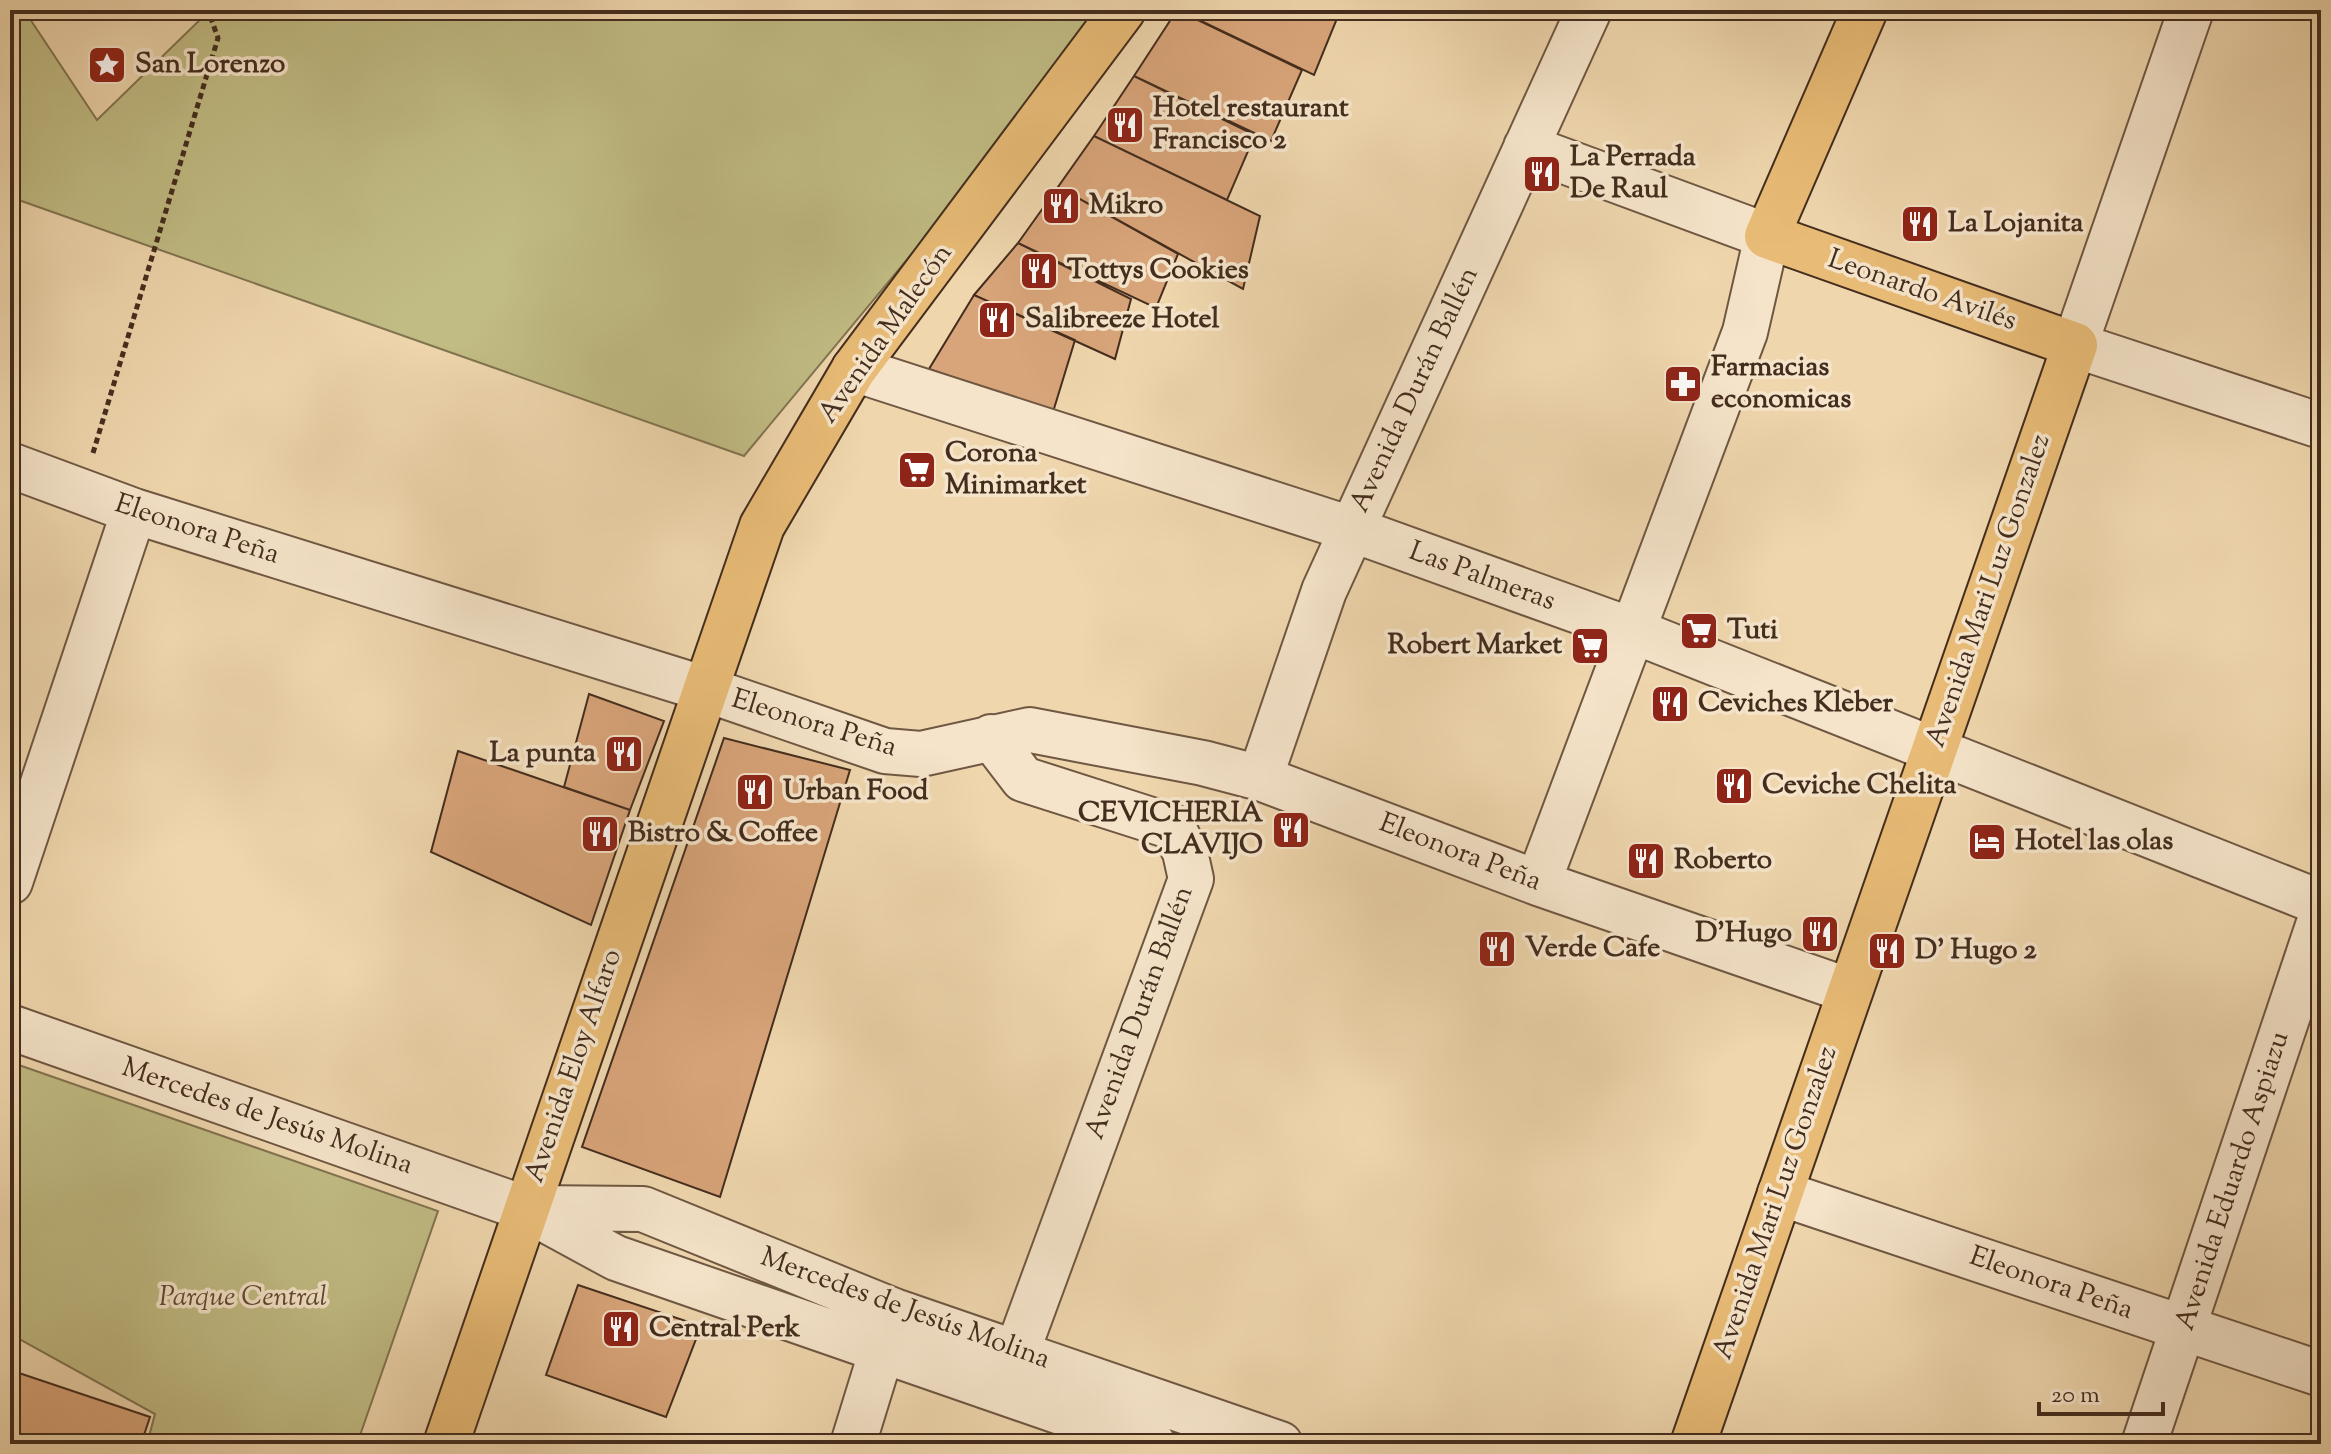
<svg xmlns="http://www.w3.org/2000/svg" width="2331" height="1454" font-family="'Sorts Mill Goudy',serif">
  <style>
    .green { fill: #c1bc84; stroke: #827451; stroke-width: 2 }
    .building { fill: #d8a479; stroke: #442d1e; stroke-width: 2 }
    .lines { fill: none; stroke-linecap: round; stroke-linejoin: round }
    .minor-casing { stroke: #6f5742; stroke-width: 48 }
    .major-casing { stroke: #442d1e; stroke-width: 48 }
    .path { stroke: #442d1e; stroke-width: 5; stroke-dasharray: 6 4; stroke-linecap: butt }
    .minor { stroke: #f5e4ca; stroke-width: 44 }
    .major { stroke: #e8bb76; stroke-width: 44 }
    .labels { text-anchor: middle; dominant-baseline: central; stroke-width: 7; stroke-linejoin: round; paint-order: stroke }
    .poi-label { font-size: 28px; font-weight: bold; fill: #442d1e; stroke: #f5e4ca; text-anchor: start }
    .street-label { font-size: 28px; fill: #442d1e; stroke: #f5e4ca }
    .park-label { font-size: 28px; font-style: italic; fill: #5d4a32; stroke: #f5e4ca }
  </style>
  <rect width="100%" height="100%" fill="#efd6ad"/>
  <filter id="stains"><feTurbulence type="fractalNoise" baseFrequency=".0025" numOctaves="4"/><feColorMatrix values="0 0 0 0 .2 0 0 0 0 .09 0 0 0 0 .02 0 0 0 .5 -.17"/></filter>
  <radialGradient id="worn" r=".72"><stop offset=".6" stop-color="#630" stop-opacity="0"/><stop offset="1" stop-color="#630" stop-opacity=".3"/></radialGradient>
  <path class="green" d="M 10,10 L 24,10 L 97,120 L 210,10 L 1114,10 L 744,456 L 10,197 Z
    M 13,1063 L 438,1211 L 357,1444 L 147,1444 L 155,1414 L 10,1334 L 10,1075 Z"/>
  <path class="building" d="M 1177,10 L 1302,70 L 1271,141 L 1134,76 Z
    M 1178,10 L 1318,10 L 1336,21 L 1314,75 Z
    M 1134,76 L 1255,135 L 1227,200 L 1094,136 Z
    M 1094,136 L 1260,216 L 1243,289 L 1058,187 Z
    M 1058,187 L 1178,254 L 1156,308 L 1018,243 Z
    M 1018,243 L 1131,299 L 1115,359 L 974,295 Z
    M 974,295 L 1075,340 L 1053,412 L 929,369 Z
    M 589,694 L 664,721 L 630,810 L 564,787 Z
    M 724,738 L 850,770 L 720,1197 L 582,1147 Z
    M 458,751 L 630,810 L 591,925 L 431,852 Z
    M 578,1285 L 701,1326 L 666,1417 L 546,1375 Z
    M 10,1370 L 150,1417 L 141,1444 L 10,1444 Z"/>
  <g class="lines">
    <defs>
      <path id="minor" d="M 2191,10 L 2075,345 L 2321,426
        M 1526,147 L 1767,236 L 1745,332 L 1538,883
        M 854,369 L 1351,529 L 1631,630 L 2321,903
        M 10,465 L 134,511 L 705,689 L 885,751 L 921,754 L 1030,730 L 1203,763 L 1260,778 L 1538,883 L 1850,991
        M 991,737 L 1023,779 L 1173,827 L 1185,852 L 1191,879 L 1017,1352
        M 1260,778 L 1324,591 L 1589,10
        M 10,882 L 134,511
        M 10,1027 L 524,1208 L 616,1258 L 1153,1444
        M 1780,1193 L 2321,1374
        M 529,1208 L 643,1209 L 894,1311 L 1280,1444
        M 853,1444 L 890,1324
        M 2144,1444 L 2321,917"/>
      <path id="major" d="M 446,1444 L 762,526 L 854,369 L 1123,10
        M 1693,1444 L 2075,345 L 1767,236 L 1865,10"/>
    </defs>
    <use href="#minor" class="minor-casing"/>
    <use href="#major" class="major-casing"/>
    <path class="path" d="M 93,453 L 218,38 L 208,10"/>
    <use href="#minor" class="minor"/>
    <use href="#major" class="major"/>
  </g>
  <defs>
    <symbol id="sight-square" viewBox="-11 -11 22 22"><rect x="-9" y="-9" width="18" height="18" rx="4" fill="#8f2418" stroke="#f5e4ca"/><path d="M0-6L1.8-2.2L6-1.7L2.9 1.2L3.7 5.4L0 3.3L-3.7 5.4L-2.9 1.2L-6-1.7L-1.8-2.2Z" fill="#fff"/></symbol>
    <symbol id="restaurant-square" viewBox="-11 -11 22 22"><rect x="-9" y="-9" width="18" height="18" rx="4" fill="#8f2418" stroke="#f5e4ca"/><path d="M-5-6h1v4h1v-4h1v4h1v-4h1v5L-1.5 .5V6h-2V.5L-5-1ZM5-6V6H3V1.5H1.5Q1.5-4 5-6Z" fill="#fff"/></symbol>
    <symbol id="pharmacy-square" viewBox="-11 -11 22 22"><rect x="-9" y="-9" width="18" height="18" rx="4" fill="#8f2418" stroke="#f5e4ca"/><path d="M-2-6h4v4h4v4h-4v4h-4v-4h-4v-4h4Z" fill="#fff"/></symbol>
    <symbol id="supermarket-square" viewBox="-11 -11 22 22"><rect x="-9" y="-9" width="18" height="18" rx="4" fill="#8f2418" stroke="#f5e4ca"/><path d="M-6-5.5h2.5l.6 2H6L4.5 2H-2.5L-4.4-4H-6ZM-1.5 3.2a1.3 1.3 0 1 0 .1 0ZM3 3.2a1.3 1.3 0 1 0 .1 0Z" fill="#fff"/></symbol>
    <symbol id="hotel-square" viewBox="-11 -11 22 22"><rect x="-9" y="-9" width="18" height="18" rx="4" fill="#8f2418" stroke="#f5e4ca"/><path d="M-6-4.5h1.5V1H6V5H4.5V3h-9V5H-6ZM-4 0a1.8 1.8 0 1 1 3.6 0ZM.5 0V-2.5h3Q6-2.5 6 0Z" fill="#fff"/></symbol>
  </defs>
  <g fill-rule="evenodd">
    <use href="#sight-square" x="85" y="43" width="44" height="44"/>
    <use href="#restaurant-square" x="1103" y="103" width="44" height="44"/>
    <use href="#restaurant-square" x="1520" y="152" width="44" height="44"/>
    <use href="#restaurant-square" x="1039" y="184" width="44" height="44"/>
    <use href="#restaurant-square" x="1898" y="202" width="44" height="44"/>
    <use href="#restaurant-square" x="1017" y="249" width="44" height="44"/>
    <use href="#restaurant-square" x="975" y="298" width="44" height="44"/>
    <use href="#pharmacy-square" x="1661" y="362" width="44" height="44"/>
    <use href="#supermarket-square" x="895" y="448" width="44" height="44"/>
    <use href="#supermarket-square" x="1677" y="609" width="44" height="44"/>
    <use href="#supermarket-square" x="1568" y="624" width="44" height="44"/>
    <use href="#restaurant-square" x="1648" y="682" width="44" height="44"/>
    <use href="#restaurant-square" x="602" y="732" width="44" height="44"/>
    <use href="#restaurant-square" x="1712" y="764" width="44" height="44"/>
    <use href="#restaurant-square" x="733" y="770" width="44" height="44"/>
    <use href="#restaurant-square" x="1269" y="808" width="44" height="44"/>
    <use href="#restaurant-square" x="578" y="812" width="44" height="44"/>
    <use href="#hotel-square" x="1965" y="820" width="44" height="44"/>
    <use href="#restaurant-square" x="1624" y="839" width="44" height="44"/>
    <use href="#restaurant-square" x="1798" y="912" width="44" height="44"/>
    <use href="#restaurant-square" x="1475" y="927" width="44" height="44"/>
    <use href="#restaurant-square" x="1865" y="929" width="44" height="44"/>
    <use href="#restaurant-square" x="599" y="1307" width="44" height="44"/>
  </g>
  <g class="labels">
    <g class="poi-label">
      <text x="135" y="65">San Lorenzo</text>
      <text x="1153" y="109">Hotel restaurant<tspan x="1153" dy="32">Francisco 2</tspan></text>
      <text x="1570" y="158">La Perrada<tspan x="1570" dy="32">De Raul</tspan></text>
      <text x="1089" y="206">Mikro</text>
      <text x="1948" y="224">La Lojanita</text>
      <text x="1067" y="271">Tottys Cookies</text>
      <text x="1025" y="320">Salibreeze Hotel</text>
      <text x="1711" y="368">Farmacias<tspan x="1711" dy="32">economicas</tspan></text>
      <text x="945" y="454">Corona<tspan x="945" dy="32">Minimarket</tspan></text>
      <text x="1727" y="631">Tuti</text>
      <text x="1562" y="646" text-anchor="end">Robert Market</text>
      <text x="1698" y="704">Ceviches Kleber</text>
      <text x="596" y="754" text-anchor="end">La punta</text>
      <text x="1762" y="786">Ceviche Chelita</text>
      <text x="783" y="792">Urban Food</text>
      <text x="1263" y="814" text-anchor="end">CEVICHERIA<tspan x="1263" dy="32">CLAVIJO</tspan></text>
      <text x="628" y="834">Bistro &amp; Coffee</text>
      <text x="2015" y="842">Hotel las olas</text>
      <text x="1674" y="861">Roberto</text>
      <text x="1792" y="934" text-anchor="end">D'Hugo</text>
      <text x="1525" y="949">Verde Cafe</text>
      <text x="1915" y="951">D' Hugo 2</text>
      <text x="649" y="1329">Central Perk</text>
    </g>
    <g class="street-label">
      <text transform="translate(1922 291) rotate(19)">Leonardo Avilés</text>
      <text transform="translate(886 334) rotate(-55)">Avenida Malecón</text>
      <text transform="translate(1415 390) rotate(-65)">Avenida Durán Ballén</text>
      <text transform="translate(197 530) rotate(18)">Eleonora Peña</text>
      <text transform="translate(1482 577) rotate(20)">Las Palmeras</text>
      <text transform="translate(1989 591) rotate(-71)">Avenida Mari Luz Gonzalez</text>
      <text transform="translate(814 724) rotate(17)">Eleonora Peña</text>
      <text transform="translate(1460 853) rotate(21)">Eleonora Peña</text>
      <text transform="translate(1140 1013) rotate(-70)">Avenida Durán Ballén</text>
      <text transform="translate(574 1066) rotate(-71)">Avenida Eloy Alfaro</text>
      <text transform="translate(267 1117) rotate(19)">Mercedes de Jesús Molina</text>
      <text transform="translate(2233 1181) rotate(-72)">Avenida Eduardo Aspiazu</text>
      <text transform="translate(1776 1203) rotate(-71)">Avenida Mari Luz Gonzalez</text>
      <text transform="translate(2051 1284) rotate(19)">Eleonora Peña</text>
      <text transform="translate(905 1309) rotate(20)">Mercedes de Jesús Molina</text>
    </g>
    <g class="park-label">
      <text x="243" y="1298">Parque Central</text>
    </g>
  </g>
  <rect width="2331" height="1454" fill="none" stroke="#efd6ad" stroke-width="40"/>
  <rect x="12" y="12" width="2307" height="1430" fill="none" stroke="#442d1e" stroke-width="4"/>
  <rect x="20" y="20" width="2291" height="1414" fill="none" stroke="#442d1e" stroke-width="2"/>
  <path d="M2039 1402v12h124v-12" fill="none" stroke="#442d1e" stroke-width="4"/>
  <text x="2051" y="1402" font-size="24" fill="#442d1e" stroke="#f5e4ca" stroke-width="6" paint-order="stroke">20 m</text>
  <rect width="100%" height="100%" filter="url(#stains)"/>
  <rect width="100%" height="100%" fill="url(#worn)"/>
</svg>
